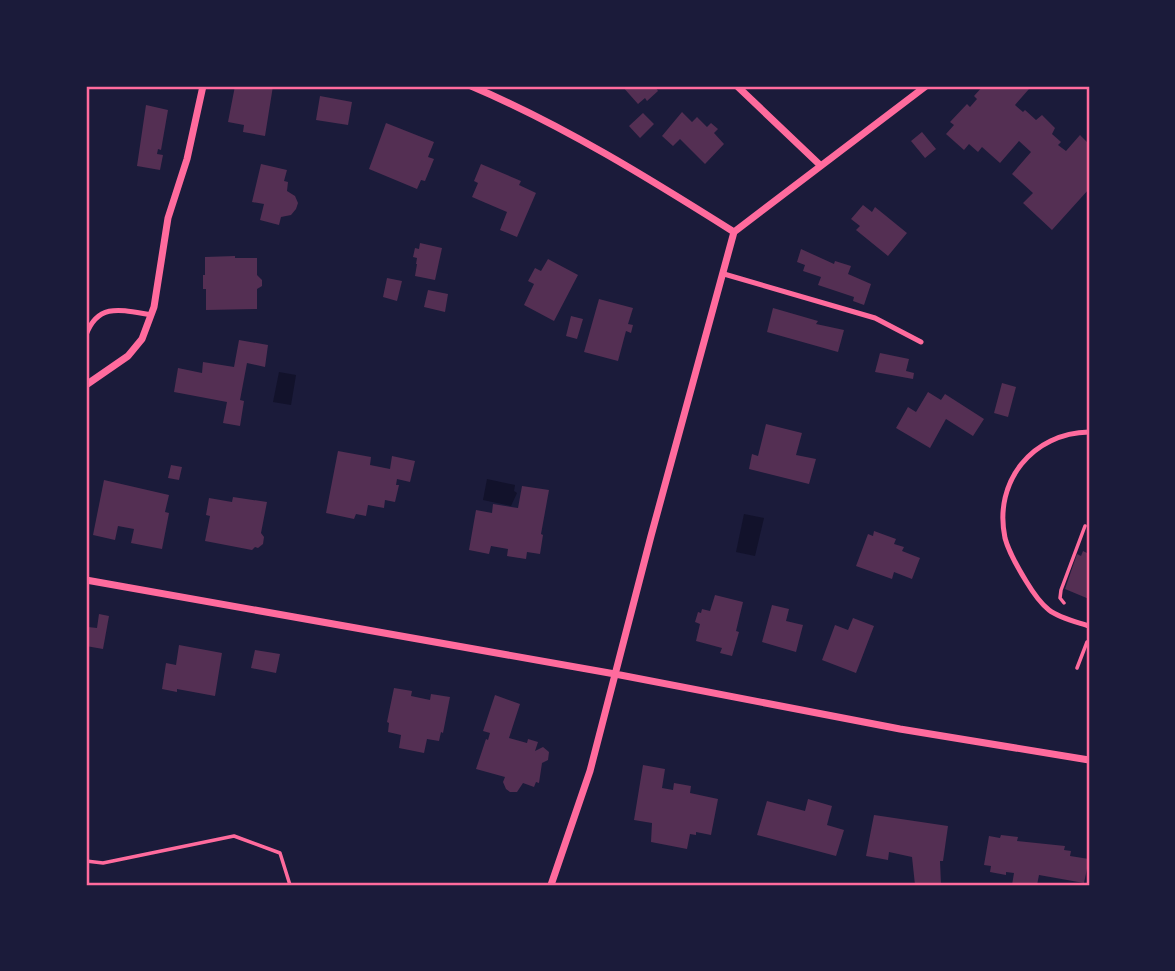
<svg xmlns="http://www.w3.org/2000/svg" width="1175" height="971" font-family="Signika,sans-serif">
  <style>
    .water { fill: #12122b }
    .building { fill: #542f53 }
    .lines { fill: none; stroke-linecap: round; stroke-linejoin: round }
    .path { stroke: #ff6b9d; stroke-width: 3.5 }
    .service { stroke: #ff6b9d; stroke-width: 5 }
    .minor { stroke: #ff6b9d; stroke-width: 7 }
    .neatline { fill: none; stroke: #ff6b9d; stroke-width: 2.5 }
  </style>
  <rect width="100%" height="100%" fill="#1b1b3a"/>
  <path class="water" d="M 279,372 L 296,375 L 291,405 L 273,402 Z
    M 487,479 L 515,485 L 514,491 L 517,493 L 511,506 L 483,500 Z
    M 744,514 L 764,518 L 755,556 L 736,552 Z"/>
  <path class="building" d="M 235,86 L 273,86 L 265,136 L 243,132 L 244,125 L 228,122 Z
    M 622,86 L 659,86 L 656,88 L 658,91 L 647,101 L 645,98 L 638,104 Z
    M 983,86 L 1025,86 L 1029,89 L 1015,105 L 1023,112 L 1025,110 L 1036,120 L 1042,115 L 1055,128 L 1052,134 L 1061,142 L 1058,145 L 1066,151 L 1080,135 L 1089,144 L 1089,189 L 1052,230 L 1023,203 L 1033,193 L 1012,174 L 1031,152 L 1019,141 L 1000,163 L 982,147 L 978,152 L 969,144 L 964,150 L 946,134 L 954,125 L 950,122 L 967,104 L 970,107 L 977,99 L 974,96 Z
    M 320,96 L 352,102 L 348,125 L 316,120 Z
    M 146,105 L 168,110 L 161,150 L 158,149 L 157,154 L 163,155 L 160,170 L 137,166 Z
    M 682,112 L 692,122 L 697,117 L 707,127 L 711,123 L 718,129 L 714,133 L 724,144 L 705,164 L 680,139 L 673,146 L 662,136 Z
    M 643,113 L 654,124 L 640,138 L 629,126 Z
    M 386,123 L 434,142 L 428,157 L 434,159 L 425,181 L 421,180 L 417,189 L 369,169 Z
    M 922,132 L 936,149 L 925,158 L 911,141 Z
    M 261,164 L 287,170 L 284,181 L 288,182 L 287,191 L 295,196 L 298,203 L 296,209 L 291,215 L 281,217 L 279,225 L 260,220 L 264,204 L 252,202 Z
    M 481,164 L 521,181 L 519,185 L 536,193 L 517,237 L 500,230 L 507,212 L 472,197 L 478,183 L 474,181 Z
    M 863,205 L 872,212 L 875,207 L 907,233 L 888,256 L 856,230 L 860,226 L 851,219 Z
    M 420,243 L 442,248 L 435,280 L 415,276 L 417,264 L 416,264 L 417,258 L 413,257 L 415,248 L 419,249 Z
    M 801,249 L 834,264 L 835,261 L 851,266 L 848,274 L 871,284 L 864,305 L 853,301 L 854,297 L 818,285 L 821,277 L 803,271 L 805,265 L 797,262 Z
    M 235,256 L 235,258 L 257,258 L 257,275 L 262,280 L 262,286 L 257,289 L 257,309 L 206,310 L 206,289 L 203,289 L 203,275 L 205,275 L 205,257 Z
    M 548,259 L 578,275 L 554,321 L 524,305 L 534,284 L 528,281 L 535,268 L 541,271 Z
    M 387,278 L 402,281 L 397,301 L 383,297 Z
    M 428,290 L 448,294 L 445,312 L 424,307 Z
    M 599,299 L 633,308 L 628,324 L 633,325 L 631,333 L 626,331 L 618,361 L 584,352 Z
    M 773,308 L 818,321 L 816,324 L 844,330 L 838,352 L 767,332 Z
    M 571,316 L 583,319 L 577,339 L 566,336 Z
    M 239,340 L 268,345 L 265,367 L 247,363 L 240,400 L 244,401 L 240,426 L 223,423 L 227,402 L 174,392 L 178,368 L 202,373 L 203,362 L 234,367 Z
    M 880,353 L 909,359 L 906,371 L 914,373 L 913,379 L 875,372 Z
    M 1002,383 L 1016,387 L 1008,417 L 994,413 Z
    M 928,392 L 941,400 L 945,394 L 984,419 L 973,436 L 946,419 L 930,448 L 896,428 L 908,407 L 916,412 Z
    M 766,424 L 802,433 L 796,455 L 816,459 L 809,484 L 749,469 L 752,454 L 758,456 Z
    M 338,451 L 371,457 L 370,465 L 390,469 L 392,456 L 415,461 L 410,482 L 397,479 L 396,485 L 399,485 L 395,502 L 385,500 L 384,508 L 368,505 L 366,516 L 356,514 L 354,519 L 326,513 Z
    M 171,465 L 182,467 L 179,480 L 168,478 Z
    M 104,480 L 169,495 L 165,512 L 169,513 L 162,549 L 131,543 L 134,529 L 118,526 L 115,540 L 93,535 Z
    M 522,486 L 549,490 L 541,534 L 543,535 L 540,554 L 527,552 L 526,559 L 507,556 L 508,549 L 491,546 L 489,554 L 469,550 L 476,510 L 492,513 L 493,504 L 518,508 Z
    M 233,497 L 267,502 L 261,533 L 264,537 L 263,544 L 258,548 L 255,547 L 252,550 L 205,541 L 210,516 L 206,515 L 209,498 L 232,502 Z
    M 874,531 L 896,539 L 894,544 L 904,547 L 902,551 L 920,558 L 912,579 L 894,572 L 892,579 L 856,566 L 868,534 L 873,536 Z
    M 1083,551 L 1089,554 L 1089,599 L 1065,589 L 1077,554 L 1081,556 Z
    M 715,595 L 743,602 L 736,631 L 739,632 L 732,656 L 720,653 L 722,648 L 696,641 L 700,624 L 695,622 L 698,612 L 701,613 L 702,609 L 710,611 Z
    M 772,605 L 789,609 L 786,621 L 803,625 L 796,652 L 762,642 Z
    M 99,614 L 109,616 L 103,649 L 86,646 L 86,617 L 89,618 L 88,627 L 97,628 Z
    M 853,618 L 874,626 L 856,673 L 822,660 L 835,625 L 848,630 Z
    M 179,645 L 222,653 L 215,696 L 177,689 L 177,692 L 162,689 L 166,663 L 176,665 Z
    M 255,650 L 280,654 L 276,673 L 251,668 Z
    M 394,688 L 412,691 L 411,696 L 430,700 L 431,694 L 450,697 L 443,733 L 441,732 L 439,741 L 427,739 L 424,753 L 399,748 L 401,735 L 388,732 L 389,723 L 387,722 Z
    M 495,695 L 520,704 L 509,738 L 527,743 L 528,739 L 538,742 L 535,751 L 543,747 L 549,752 L 548,760 L 542,763 L 539,783 L 536,782 L 534,787 L 523,783 L 517,792 L 510,792 L 506,789 L 503,782 L 505,777 L 476,769 L 486,739 L 488,740 L 490,733 L 483,731 Z
    M 643,765 L 665,769 L 662,788 L 673,790 L 674,783 L 691,786 L 690,793 L 718,799 L 711,835 L 696,832 L 696,835 L 690,834 L 687,849 L 651,842 L 652,823 L 634,820 Z
    M 808,799 L 832,806 L 827,825 L 844,830 L 836,856 L 757,835 L 767,801 L 805,811 Z
    M 874,815 L 948,826 L 943,861 L 940,861 L 941,885 L 915,885 L 912,857 L 889,852 L 888,860 L 866,856 Z
    M 1001,835 L 1018,837 L 1017,841 L 1065,846 L 1064,850 L 1071,851 L 1070,856 L 1089,859 L 1084,883 L 1039,875 L 1037,885 L 1012,885 L 1014,873 L 1006,872 L 1006,875 L 990,872 L 991,866 L 984,865 L 989,836 L 1000,838 Z"/>
  <g class="lines">
    <path class="path" d="M 1064,603 L 1060,598 L 1061,590 L 1085,526
      M 1077,668 L 1087,642 L 1089,643
      M 86,861 L 103,863 L 234,836 L 280,853 L 290,885"/>
    <path class="service" d="M 724,274 L 875,318 L 921,342
      M 86,335 C 98,302 122,310 151,315
      M 1089,432 C 1033,433 993,481 1005,538 C 1009,553 1018,568 1026,581 C 1032,591 1040,603 1049,610 C 1059,618 1077,622 1089,626"/>
    <path class="minor" d="M 471,86 C 563,125 650,179 734,232
      M 737,86 L 820,165
      M 86,385 L 128,356 L 142,339 L 154,307 L 168,218 L 187,159 L 203,86
      M 86,580 L 615,674 L 900,729 L 1089,760
      M 551,885 L 590,771 L 651,536 L 734,232 L 926,86"/>
  </g>
  <rect width="1175" height="971" fill="none" stroke="#1b1b3a" stroke-width="175"/>
  <rect x="88" y="88" width="1000" height="796" class="neatline"/>
</svg>
